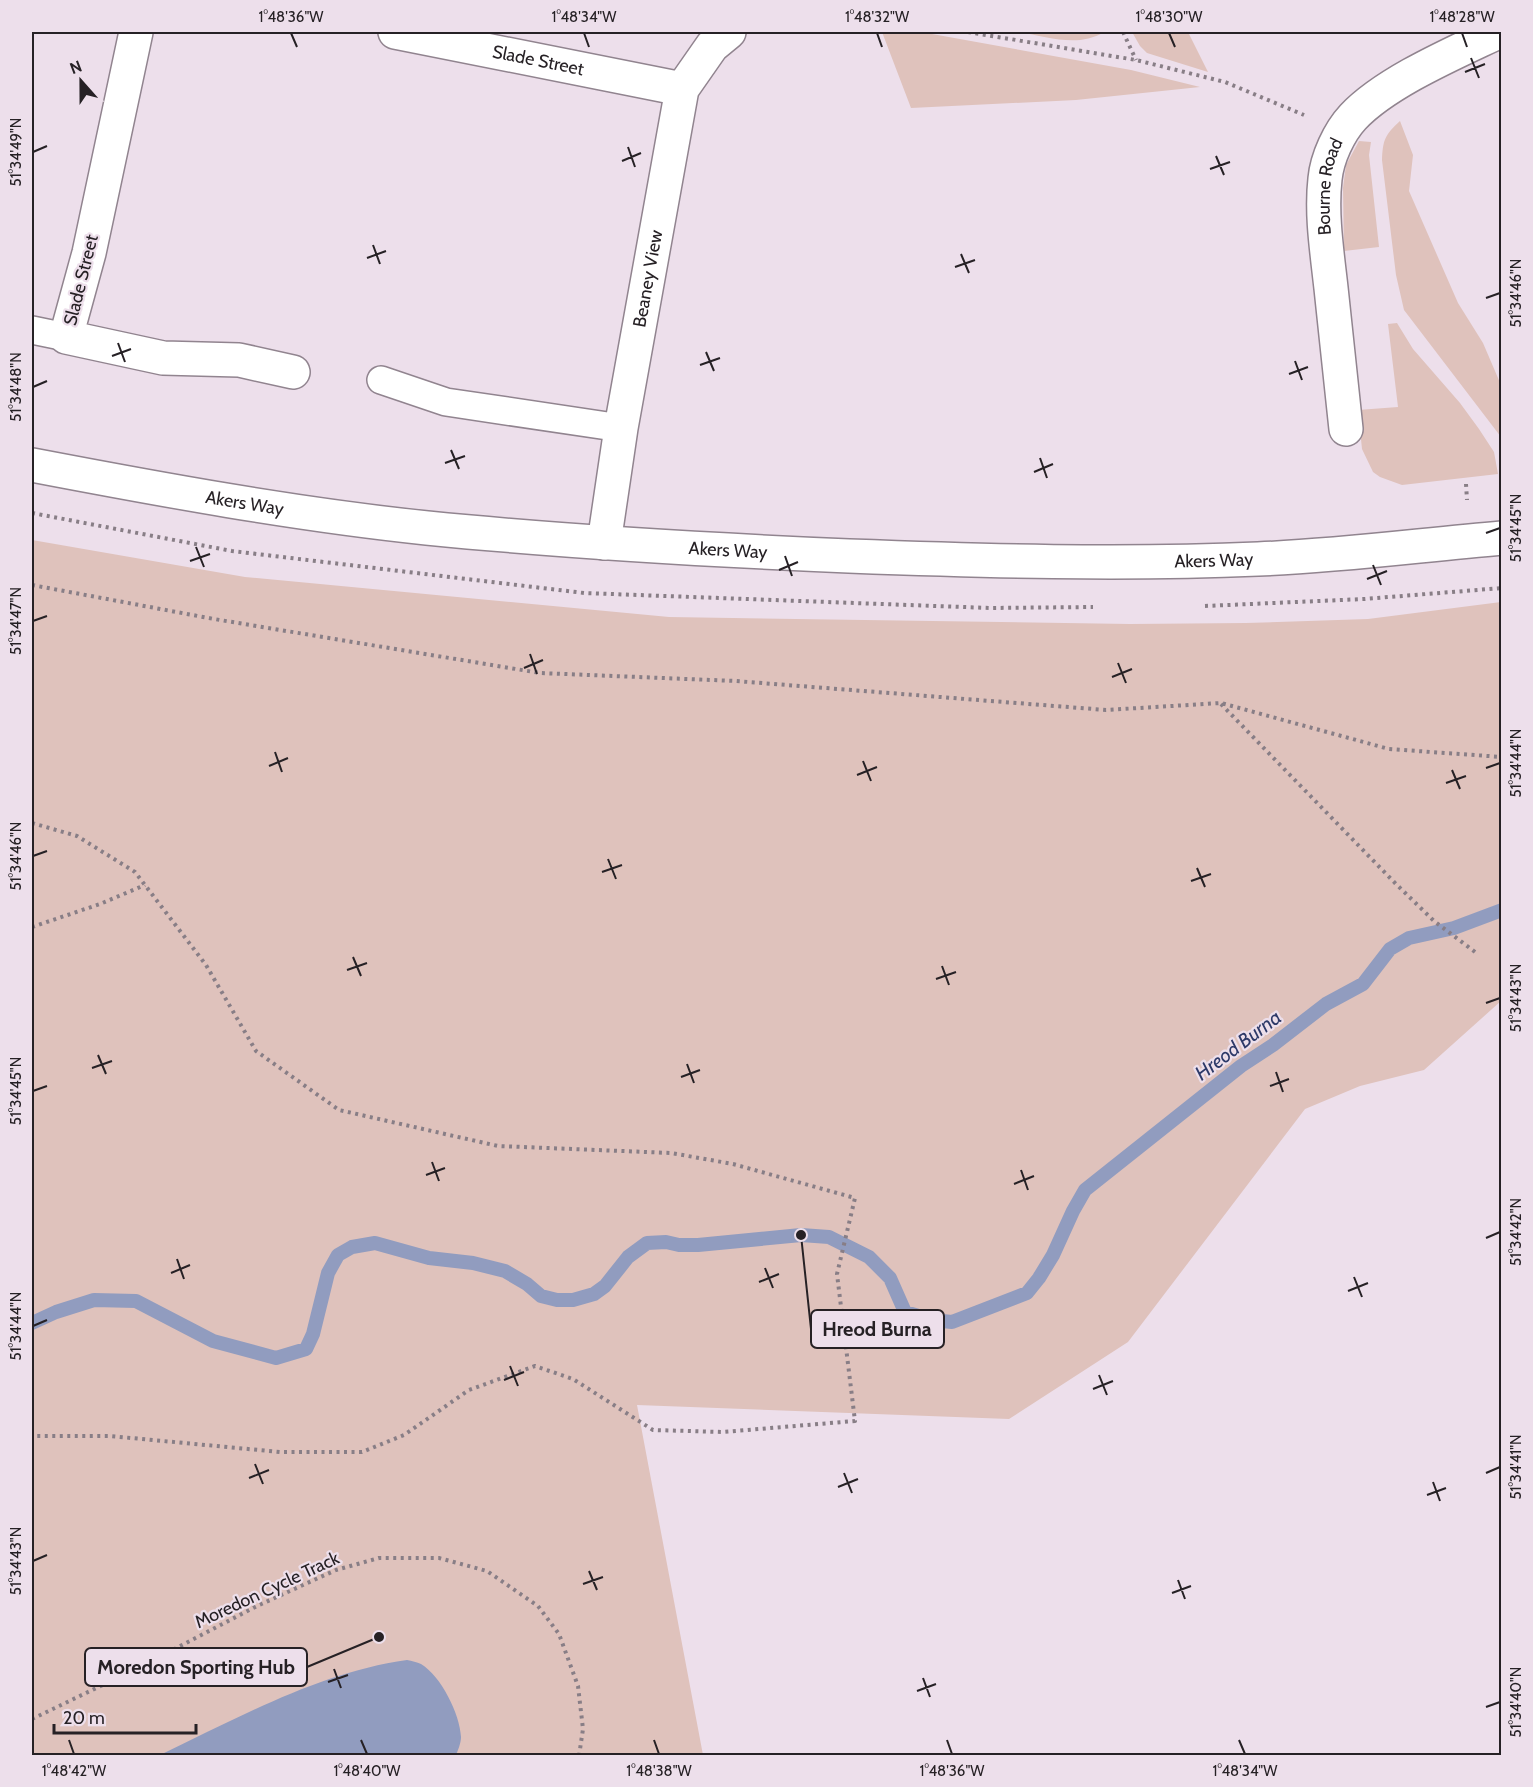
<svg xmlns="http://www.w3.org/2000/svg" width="1533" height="1787" font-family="Cabin,sans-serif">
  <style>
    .green { fill: #dfc2bc }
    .water { fill: #919cbf }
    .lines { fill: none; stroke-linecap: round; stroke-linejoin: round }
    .stream { stroke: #919cbf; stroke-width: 14 }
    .lane-casing { stroke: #91848f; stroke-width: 30 }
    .street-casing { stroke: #91848f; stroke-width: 36 }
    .secondary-casing { stroke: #91848f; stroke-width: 36 }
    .path { stroke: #887e86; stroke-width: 4; stroke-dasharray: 3 4.5; stroke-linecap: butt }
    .lane { stroke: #fff; stroke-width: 27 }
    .street { stroke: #fff; stroke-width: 33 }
    .secondary { stroke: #fff; stroke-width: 33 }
    .ticks { fill: none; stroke: #262125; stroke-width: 2 }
    .labels { text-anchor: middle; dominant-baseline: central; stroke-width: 4.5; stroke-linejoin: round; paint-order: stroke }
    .street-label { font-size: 18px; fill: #262125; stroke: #eddfeb }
    .water-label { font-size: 20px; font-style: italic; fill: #2d3968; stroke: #eddfeb }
    .leader { fill: none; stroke: #262125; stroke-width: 2 }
    .callout-dot { fill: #262125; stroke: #eddfeb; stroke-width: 2 }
    .callout { fill: #eddfeb; stroke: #262125; stroke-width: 2 }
    .callout-label { font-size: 20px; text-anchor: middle; font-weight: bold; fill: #262125 }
    .neatline { fill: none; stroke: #262125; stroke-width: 2 }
    .ticks-label { font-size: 15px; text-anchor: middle; fill: #262125 }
  </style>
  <rect width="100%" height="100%" fill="#eddfeb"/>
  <path class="green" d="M 882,32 L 921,32 L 1131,70 L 1200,87 L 1076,100 L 911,108 Z
    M 1019,32 L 1104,32 C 1078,48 1048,37 1019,32 Z
    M 1132,32 L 1188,32 L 1208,72 L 1147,53 L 1140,46 Z
    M 1400,121 L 1413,155 L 1409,191 L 1458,303 L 1483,343 L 1501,385 L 1501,437 L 1404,310 L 1396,275 L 1382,160 C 1383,139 1385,135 1400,121 Z
    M 1359,141 L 1371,142 L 1369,155 L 1379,247 L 1344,251 L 1343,188 L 1346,165 Z
    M 1397,323 L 1413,349 L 1460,403 L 1479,429 L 1494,452 L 1498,474 L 1402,485 L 1380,477 L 1373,472 L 1362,449 L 1358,410 L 1398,407 L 1388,324 Z
    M 32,540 L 245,577 L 669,617 L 1130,624 L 1246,623 L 1368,619 L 1501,602 L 1501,1001 L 1424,1070 L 1360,1086 L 1305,1109 L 1128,1342 L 1009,1419 L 637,1405 L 703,1755 L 32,1755 Z"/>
  <path class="water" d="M 407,1660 C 412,1661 417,1662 421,1664 C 441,1676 460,1714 461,1737 C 461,1743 458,1750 456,1755 L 160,1755 C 238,1718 320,1672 407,1660 Z"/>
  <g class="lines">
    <path class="stream" d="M 32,1323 L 56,1312 L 94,1300 L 136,1301 L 213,1341 L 276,1358 L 306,1349 L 313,1334 L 328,1273 L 338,1255 L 352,1247 L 375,1243 L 429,1258 L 473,1263 L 505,1271 L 527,1284 L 541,1296 L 557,1300 L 573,1300 L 594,1294 L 605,1286 L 628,1257 L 647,1243 L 666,1242 L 679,1245 L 698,1245 L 801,1235 L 829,1237 L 869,1257 L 890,1278 L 905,1312 L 932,1320 L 952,1322 L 1027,1293 L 1039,1278 L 1053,1255 L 1073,1211 L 1085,1190 L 1241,1066 L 1273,1045 L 1326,1004 L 1363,984 L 1390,949 L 1409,938 L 1454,928 L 1502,910"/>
    <defs>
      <path id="lane" d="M 32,330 L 66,337
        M 381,380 L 446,402 L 621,428"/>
      <g id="street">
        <path d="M 136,32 L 89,253 L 66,337 L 163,358 L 239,360 L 293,372"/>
        <path id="s1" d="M 395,32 L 682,89"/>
        <path id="s2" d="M 1346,429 C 1341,382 1336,335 1331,288 C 1327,252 1321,214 1325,179 C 1327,158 1339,132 1353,117 C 1386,82 1454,53 1498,32"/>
        <path id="s3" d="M 604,543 L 621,428 L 682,89 L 712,46 L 729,32"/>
      </g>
      <g id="secondary">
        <path id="s4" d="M 32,465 C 163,490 294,514 427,528 C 567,542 709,550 849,556 C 985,561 1122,565 1258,559 C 1339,556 1420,545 1502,538"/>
      </g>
    </defs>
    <use href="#lane" class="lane-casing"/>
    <use href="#street" class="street-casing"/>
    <use href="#secondary" class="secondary-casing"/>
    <path class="path" d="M 968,32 L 1136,60 L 1225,82 L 1304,115
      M 1123,32 L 1136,60
      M 1466,484 L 1467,500
      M 32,513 L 232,551 L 584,593 L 990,608 L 1093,607
      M 32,585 L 214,619 L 540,673 L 736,681 L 1106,710 L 1221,703 L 1389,749 L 1502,757
      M 1205,606 L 1364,599 L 1502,588
      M 1221,704 L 1395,883 L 1434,921 L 1475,952
      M 32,823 L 77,836 L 135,872 L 206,965 L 256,1051 L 339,1110 L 498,1146 L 671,1153 L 733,1164 L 855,1198 L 837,1274 L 855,1421 L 723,1432 L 653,1430 L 573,1379 L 535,1366 L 469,1390 L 404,1435 L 362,1452 L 280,1452 L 110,1436 L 32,1436
      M 32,927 L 100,904 L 145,885
      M 32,1719 L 140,1667 L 257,1606 L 336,1570 L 379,1558 L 439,1558 L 487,1571 L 538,1606 L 559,1634 L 578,1686 L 583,1729 L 579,1756"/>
    <use href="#lane" class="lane"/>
    <use href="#street" class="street"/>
    <use href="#secondary" class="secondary"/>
  </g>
  <path class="ticks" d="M 291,33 L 297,47M 584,33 L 589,47M 877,33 L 882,47M 1169,33 L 1175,47M 1462,33 L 1467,47M 1471,58 L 1479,78M 1465,72 L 1485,64M 628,147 L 635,167M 33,152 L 47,146M 1216,156 L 1224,175M 622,161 L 641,153M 1210,169 L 1230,162M 373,245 L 380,264M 961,254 L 969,273M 367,258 L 386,251M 955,267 L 975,260M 1486,298 L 1500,293M 118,343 L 125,362M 706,352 L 714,371M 112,356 L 131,349M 1295,361 L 1302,380M 700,365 L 720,358M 1289,374 L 1308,367M 33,387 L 47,381M 451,450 L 459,469M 1040,458 L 1047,478M 445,463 L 465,456M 1034,472 L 1053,464M 1486,533 L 1500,528M 196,547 L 204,567M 785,556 L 792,576M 190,561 L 210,554M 1373,565 L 1381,585M 779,570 L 798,562M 1367,579 L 1387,571M 33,621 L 47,616M 530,654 L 537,674M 1118,663 L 1126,683M 524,668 L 543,660M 1112,677 L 1132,669M 275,752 L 282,772M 863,761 L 871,781M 269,766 L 288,758M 1486,768 L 1500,763M 1452,770 L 1460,789M 857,775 L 877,767M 1446,783 L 1466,776M 33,856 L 47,851M 608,859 L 616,879M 1197,868 L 1205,887M 602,872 L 622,865M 1191,881 L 1211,874M 353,957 L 361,976M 942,966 L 949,985M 347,970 L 367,963M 936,979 L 956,972M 1486,1003 L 1500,998M 98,1055 L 106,1074M 687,1064 L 694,1083M 92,1068 L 112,1061M 1276,1072 L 1283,1092M 681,1077 L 700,1070M 1270,1086 L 1289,1079M 33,1091 L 47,1086M 432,1162 L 439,1181M 1021,1170 L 1028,1190M 426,1175 L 445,1168M 1014,1184 L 1034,1176M 1486,1238 L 1500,1232M 177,1259 L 184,1279M 765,1268 L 773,1288M 171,1273 L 190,1265M 1354,1277 L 1362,1297M 759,1282 L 779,1274M 1348,1291 L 1368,1283M 33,1326 L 47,1320M 510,1366 L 518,1386M 1099,1375 L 1107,1395M 504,1380 L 524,1372M 1093,1389 L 1113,1381M 255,1464 L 263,1484M 844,1473 L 852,1493M 1486,1473 L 1500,1467M 249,1478 L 269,1470M 1433,1482 L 1440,1501M 838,1487 L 858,1479M 1427,1495 L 1446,1488M 33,1561 L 47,1555M 589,1571 L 597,1590M 1178,1580 L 1185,1599M 583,1584 L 603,1577M 1172,1593 L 1191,1586M 334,1669 L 341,1688M 923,1678 L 930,1697M 328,1682 L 348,1675M 917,1691 L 936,1684M 1486,1707 L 1500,1702M 69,1740 L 74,1754M 361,1740 L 367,1754M 654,1740 L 659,1754M 947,1740 L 952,1754M 1239,1740 L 1245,1754"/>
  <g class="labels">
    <g class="street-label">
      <text stroke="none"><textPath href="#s1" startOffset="146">Slade Street</textPath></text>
      <text stroke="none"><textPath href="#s2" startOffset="244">Bourne Road</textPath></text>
      <text stroke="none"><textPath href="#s3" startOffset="268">Beaney View</textPath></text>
      <text transform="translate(81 280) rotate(-76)">Slade Street</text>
      <text stroke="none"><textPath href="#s4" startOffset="216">Akers Way</textPath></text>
      <text stroke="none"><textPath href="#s4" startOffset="702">Akers Way</textPath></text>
      <text stroke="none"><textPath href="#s4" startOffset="1188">Akers Way</textPath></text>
      <text transform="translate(267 1590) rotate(-25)">Moredon Cycle Track</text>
    </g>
    <g class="water-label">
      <text transform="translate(1238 1045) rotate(-37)">Hreod Burna</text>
    </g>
  </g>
  <path class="leader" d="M801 1235L811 1329M379 1637L307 1667"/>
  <g class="callout-dot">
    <circle cx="801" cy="1235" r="6"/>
    <circle cx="379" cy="1637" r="6"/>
  </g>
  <g class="callout">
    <rect x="811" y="1310" width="133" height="38" rx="6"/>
    <rect x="85" y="1648" width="222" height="38" rx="6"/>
  </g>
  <g class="callout-label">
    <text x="877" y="1336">Hreod Burna</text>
    <text x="196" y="1674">Moredon Sporting Hub</text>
  </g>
  <rect width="1533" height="1787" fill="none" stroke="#eddfeb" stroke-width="66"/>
  <g transform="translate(81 81) rotate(339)" stroke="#eddfeb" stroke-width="4.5" paint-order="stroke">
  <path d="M0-4.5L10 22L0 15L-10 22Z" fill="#262125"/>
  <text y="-9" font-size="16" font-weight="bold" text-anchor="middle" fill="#262125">N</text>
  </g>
  <path d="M54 1724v9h142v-9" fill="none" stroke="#262125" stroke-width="3"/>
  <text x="63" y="1724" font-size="18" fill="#262125" stroke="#eddfeb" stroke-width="4.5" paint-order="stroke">20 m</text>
  <rect x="33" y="33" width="1467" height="1721" class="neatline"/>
  <g class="ticks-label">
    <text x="291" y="22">1°48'36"W</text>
    <text x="584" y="22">1°48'34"W</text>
    <text x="877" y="22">1°48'32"W</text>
    <text x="1169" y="22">1°48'30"W</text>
    <text x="1462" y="22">1°48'28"W</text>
    <text transform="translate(16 152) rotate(-90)" y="5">51°34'49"N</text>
    <text transform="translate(1516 293) rotate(-90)" y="5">51°34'46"N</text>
    <text transform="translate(16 387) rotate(-90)" y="5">51°34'48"N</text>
    <text transform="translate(1516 528) rotate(-90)" y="5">51°34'45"N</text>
    <text transform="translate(16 621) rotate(-90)" y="5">51°34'47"N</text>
    <text transform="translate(1516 763) rotate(-90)" y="5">51°34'44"N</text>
    <text transform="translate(16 856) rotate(-90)" y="5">51°34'46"N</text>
    <text transform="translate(1516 998) rotate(-90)" y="5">51°34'43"N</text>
    <text transform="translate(16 1091) rotate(-90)" y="5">51°34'45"N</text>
    <text transform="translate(1516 1232) rotate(-90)" y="5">51°34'42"N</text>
    <text transform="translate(16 1326) rotate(-90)" y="5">51°34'44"N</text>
    <text transform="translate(1516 1467) rotate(-90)" y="5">51°34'41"N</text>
    <text transform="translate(16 1561) rotate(-90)" y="5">51°34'43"N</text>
    <text transform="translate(1516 1702) rotate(-90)" y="5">51°34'40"N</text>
    <text x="74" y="1776">1°48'42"W</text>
    <text x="367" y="1776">1°48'40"W</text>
    <text x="659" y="1776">1°48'38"W</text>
    <text x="952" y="1776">1°48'36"W</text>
    <text x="1245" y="1776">1°48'34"W</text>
  </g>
</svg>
